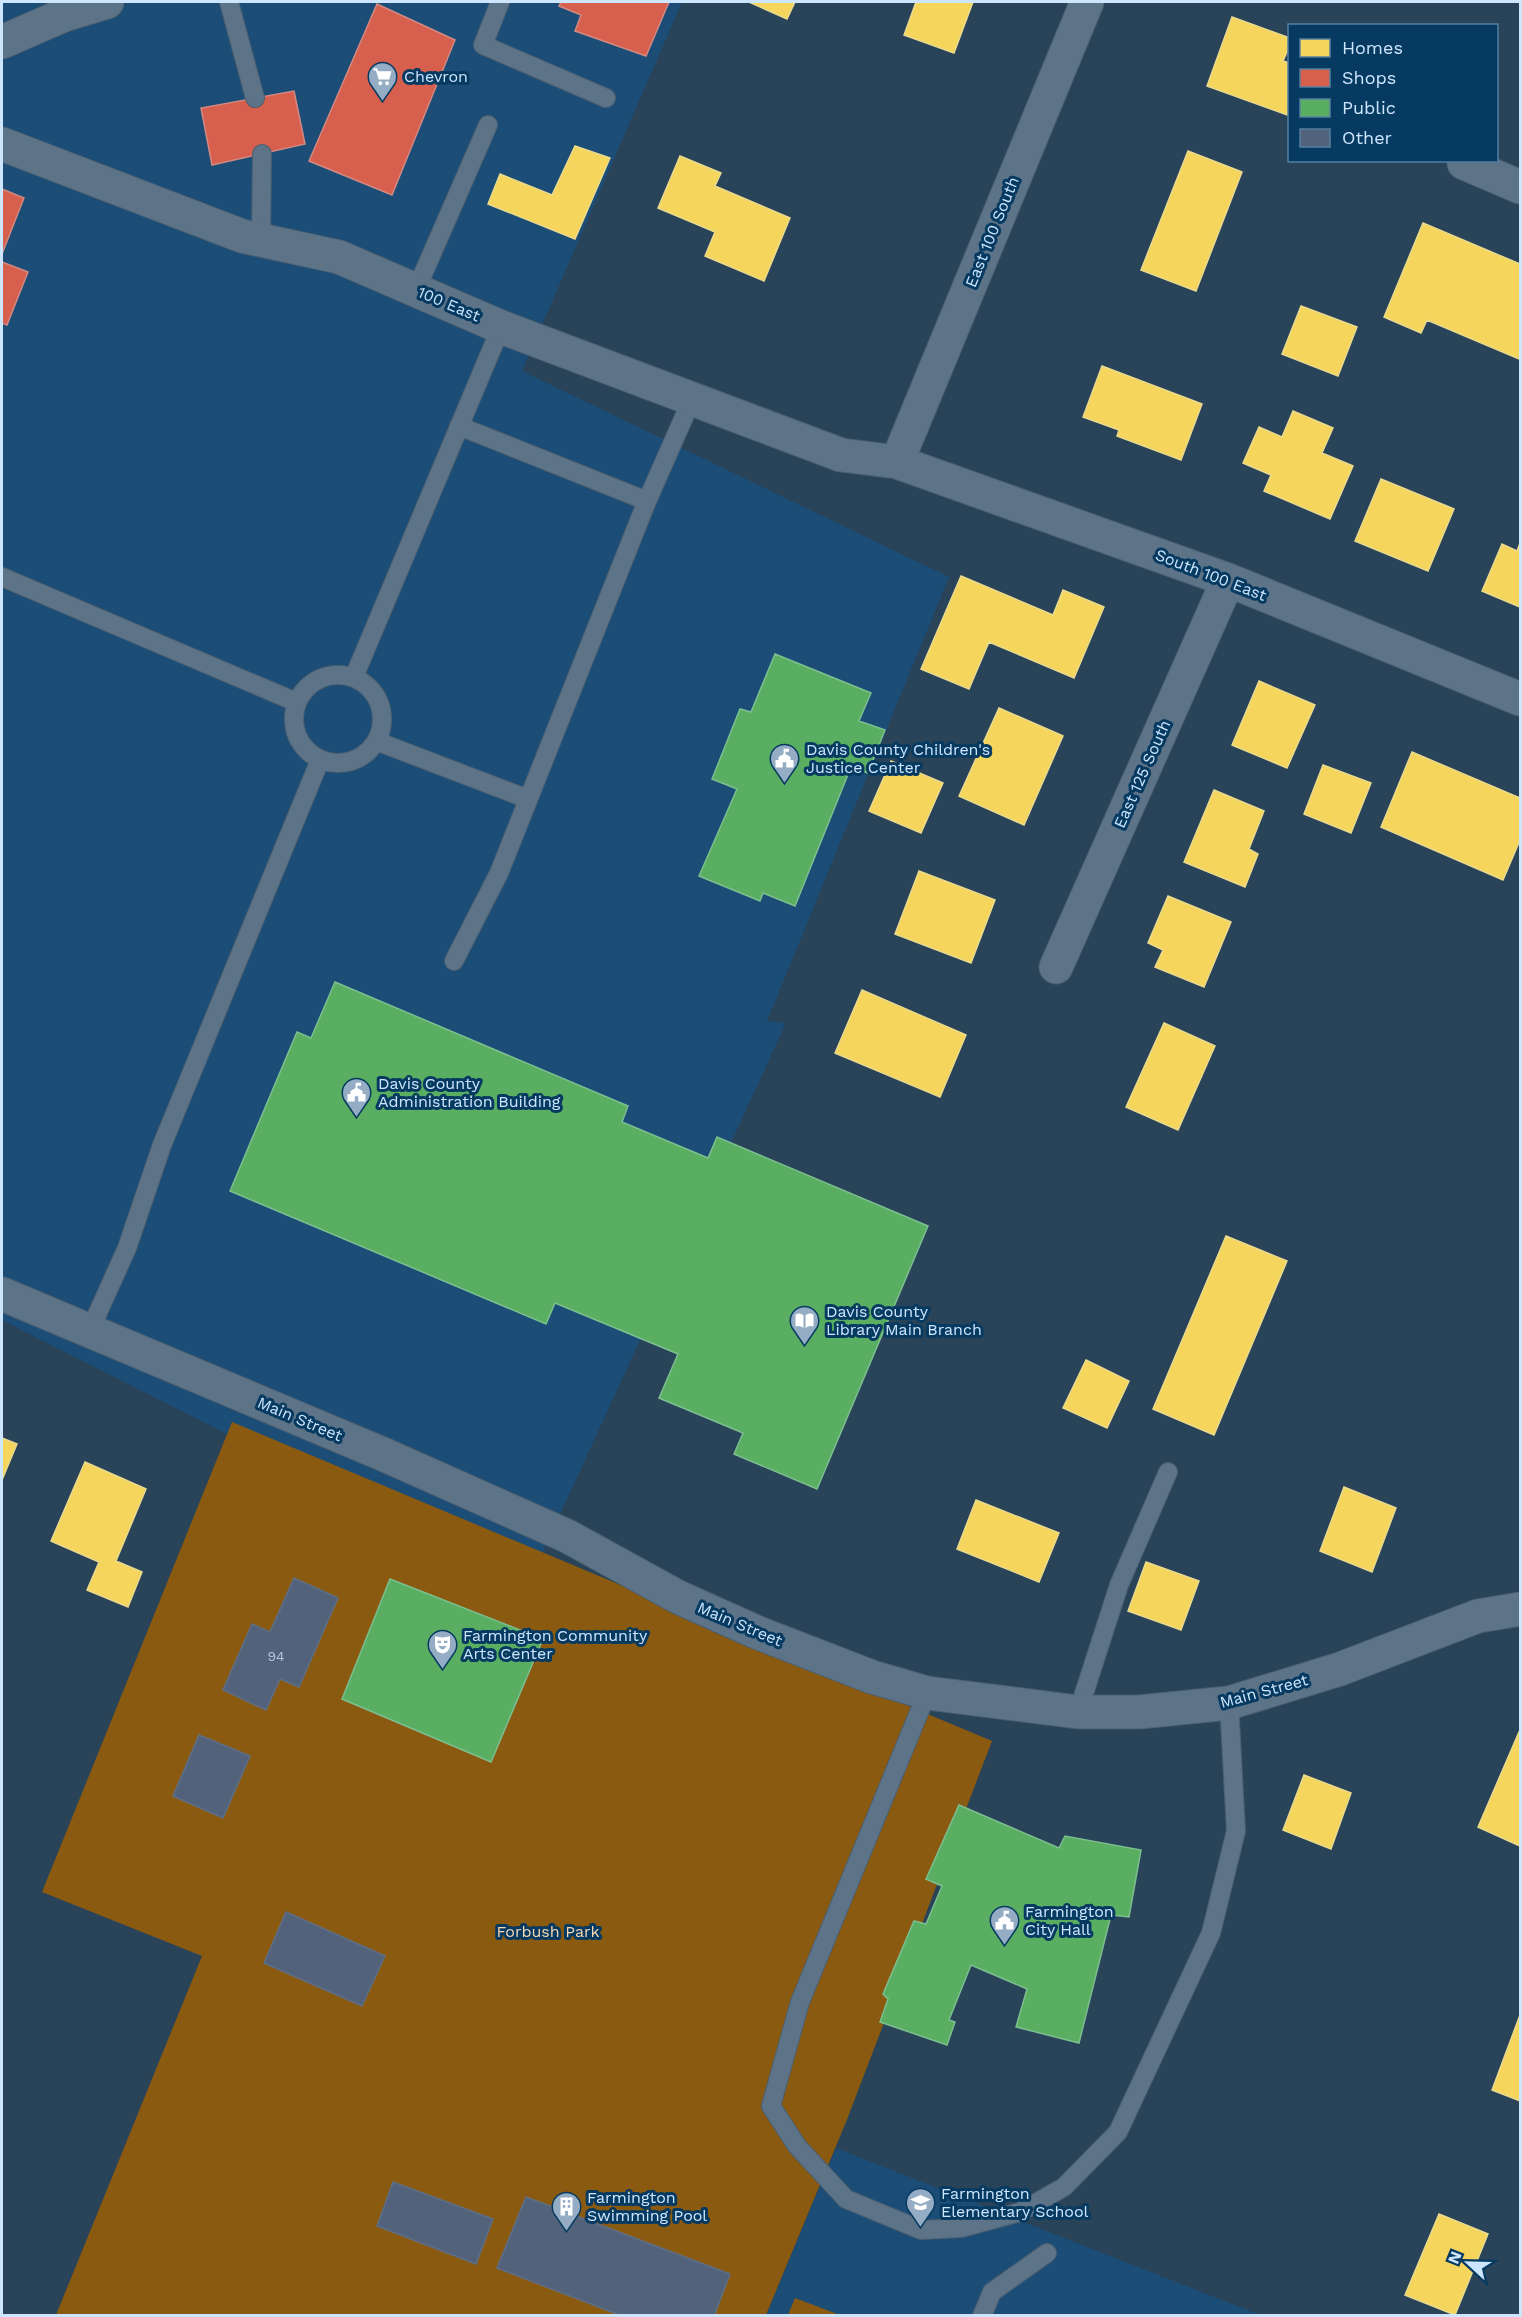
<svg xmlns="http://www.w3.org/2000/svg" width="1522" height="2317" font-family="'Work Sans',sans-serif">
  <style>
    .built { fill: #1b4d76 }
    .green { fill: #8a5a11 }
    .homes { fill: #f6d55c; stroke: #eada8d; stroke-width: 1.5 }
    .shops { fill: #d6604d; stroke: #d38882; stroke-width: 1.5 }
    .public { fill: #5aae61; stroke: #7cbf90; stroke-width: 1.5 }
    .building { fill: #52627b; stroke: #5e6e85; stroke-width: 1.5 }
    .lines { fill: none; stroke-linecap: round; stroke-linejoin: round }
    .lane-casing { stroke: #4b5f71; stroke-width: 20 }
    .street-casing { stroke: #4b5f71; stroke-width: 35 }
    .secondary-casing { stroke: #4b5f71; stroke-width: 35 }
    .lane { stroke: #5d7387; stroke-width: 18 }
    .street { stroke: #5d7387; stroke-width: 33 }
    .secondary { stroke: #5d7387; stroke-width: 33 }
    .labels { text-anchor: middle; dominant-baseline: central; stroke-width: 6; stroke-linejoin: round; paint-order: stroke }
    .number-label { font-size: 14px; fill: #aec5dd }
    .poi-label { font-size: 16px; fill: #cde6fe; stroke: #073a61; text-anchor: start }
    .street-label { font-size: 16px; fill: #cde6fe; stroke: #073a61 }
    .park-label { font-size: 16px; fill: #f9d8b5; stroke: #073a61 }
  </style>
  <rect width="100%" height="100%" fill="#294359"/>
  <path class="built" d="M 2,2 L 682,2 L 522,371 L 949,577 L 767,1021 L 786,1023 L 527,1586 L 2,1320 Z
    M 836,2148 L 1260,2315 L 766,2316 Z"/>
  <path class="green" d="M 232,1422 L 992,1741 L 846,2122 L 766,2315 L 56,2315 L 202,1956 L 42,1892 Z
    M 795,2298 L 840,2315 L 788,2315 Z"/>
  <path class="homes" d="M 749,2 L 795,2 L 787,19 Z
    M 916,2 L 973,2 L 954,53 L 904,35 Z
    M 1232,17 L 1290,38 L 1290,45 L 1283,61 L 1290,63 L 1290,116 L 1207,86 Z
    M 575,146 L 610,158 L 575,239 L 488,204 L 500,174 L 552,195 Z
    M 1188,151 L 1242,172 L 1196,291 L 1141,270 Z
    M 680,156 L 721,173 L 715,186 L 790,218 L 764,281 L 705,256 L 715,232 L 658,208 Z
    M 1423,223 L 1520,264 L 1520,354 L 1519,359 L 1427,320 L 1421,333 L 1384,317 Z
    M 1301,306 L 1357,327 L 1338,376 L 1282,354 Z
    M 1102,366 L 1202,404 L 1181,460 L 1117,436 L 1119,430 L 1083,417 Z
    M 1293,411 L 1333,428 L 1322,453 L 1353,466 L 1330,519 L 1264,491 L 1271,475 L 1243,463 L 1259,427 L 1282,437 Z
    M 1381,479 L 1454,509 L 1428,571 L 1355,541 Z
    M 1520,543 L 1520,607 L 1482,591 L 1502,544 L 1517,551 Z
    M 961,576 L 1053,615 L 1063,590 L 1104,607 L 1074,678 L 989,642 L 969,689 L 921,669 Z
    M 1259,681 L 1315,705 L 1287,768 L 1232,745 Z
    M 999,708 L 1063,736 L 1024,825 L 959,796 Z
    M 1412,752 L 1520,798 L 1520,840 L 1503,880 L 1381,827 Z
    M 891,761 L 943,783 L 921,833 L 869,811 Z
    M 1323,765 L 1371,783 L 1351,833 L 1304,814 Z
    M 1214,790 L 1264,811 L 1249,849 L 1258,854 L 1245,887 L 1184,862 Z
    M 919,871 L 995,900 L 971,963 L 895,934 Z
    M 1168,896 L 1231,922 L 1204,987 L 1155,967 L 1163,950 L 1148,943 Z
    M 862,990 L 966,1035 L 940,1097 L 835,1053 Z
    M 1164,1023 L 1215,1046 L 1178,1130 L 1126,1107 Z
    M 1226,1236 L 1287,1261 L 1214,1435 L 1153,1409 Z
    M 1086,1360 L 1129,1381 L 1107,1428 L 1063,1408 Z
    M 2,1438 L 17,1444 L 2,1480 Z
    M 85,1462 L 146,1489 L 116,1561 L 142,1572 L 128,1607 L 87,1590 L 99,1562 L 51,1541 Z
    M 1344,1487 L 1396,1508 L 1372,1572 L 1320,1551 Z
    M 976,1500 L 1059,1533 L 1039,1582 L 957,1549 Z
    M 1146,1562 L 1199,1581 L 1181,1630 L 1128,1611 Z
    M 1519,1732 L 1520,1733 L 1520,1846 L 1478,1827 Z
    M 1304,1775 L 1351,1793 L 1331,1849 L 1283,1830 Z
    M 1520,2015 L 1520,2101 L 1492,2090 Z
    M 1439,2214 L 1488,2234 L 1455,2315 L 1405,2295 Z"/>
  <path class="shops" d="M 561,2 L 669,2 L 646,56 L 575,31 L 581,15 L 559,6 Z
    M 377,4 L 455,40 L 392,195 L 309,161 Z
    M 294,91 L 305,144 L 212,165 L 201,108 Z
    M 2,189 L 24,198 L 2,254 Z
    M 2,262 L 28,272 L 7,325 L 2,323 Z"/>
  <path class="public" d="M 775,654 L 871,693 L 859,721 L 885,730 L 868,773 L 851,767 L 795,906 L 763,893 L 760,901 L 699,876 L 737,789 L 712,779 L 740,709 L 751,712 Z
    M 335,982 L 628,1106 L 622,1122 L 708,1158 L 717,1137 L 928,1226 L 817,1489 L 734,1454 L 743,1433 L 659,1398 L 678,1354 L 555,1303 L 546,1324 L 230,1191 L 297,1032 L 311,1038 Z
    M 390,1579 L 543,1639 L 491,1762 L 342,1699 Z
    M 959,1805 L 1059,1848 L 1065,1836 L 1141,1850 L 1129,1917 L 1111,1915 L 1079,2043 L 1016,2027 L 1027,1989 L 971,1965 L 949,2020 L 955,2022 L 947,2045 L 880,2022 L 888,1999 L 883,1994 L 914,1921 L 926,1924 L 942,1886 L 926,1879 Z"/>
  <path class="building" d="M 294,1578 L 338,1598 L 299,1687 L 280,1679 L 266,1710 L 223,1690 L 252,1624 L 270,1632 Z
    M 199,1735 L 250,1756 L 223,1818 L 173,1796 Z
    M 286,1912 L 385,1956 L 362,2006 L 264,1963 Z
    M 393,2182 L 493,2219 L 476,2264 L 377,2226 Z
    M 526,2197 L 730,2274 L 714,2316 L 622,2316 L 497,2268 Z"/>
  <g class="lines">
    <defs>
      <path id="lane" d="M 229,2 L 255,98
        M 500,2 L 483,45 L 606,98
        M 261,240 L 262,154
        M 416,290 L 488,125
        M 459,426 L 647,501
        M 2,577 L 296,702
        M294 719a44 44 0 1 1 88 0a44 44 0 1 1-88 0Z
        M 354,677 L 501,327
        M 376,741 L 528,799
        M 454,961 L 499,873 L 647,501 L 692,399
        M 90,1330 L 127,1248 L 162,1145 L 320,760
        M 927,1693 L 800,2002 L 771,2106 L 797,2146 L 846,2199 L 921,2230 L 961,2228 L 1020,2212 L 1064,2187 L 1118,2132 L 1211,1933 L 1236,1831 L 1229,1703
        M 1078,1712 L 1119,1585 L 1168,1472
        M 982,2316 L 992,2292 L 1047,2253"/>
      <path id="street" d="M 2,144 L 242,236 L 339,257 L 501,327 L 841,455 L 897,462 L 1228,580 L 1520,699
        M 1464,163 L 1520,187
        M 897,462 L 1087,2
        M 1056,967 L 1228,580
        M 2,1294 L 385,1455 L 567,1536 L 678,1597 L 756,1632 L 872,1677 L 927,1693 L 1078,1712 L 1139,1712 L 1229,1703 L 1340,1669 L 1478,1616 L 1520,1609"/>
      <path id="secondary" d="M 2,42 L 64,15 L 107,2"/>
    </defs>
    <use href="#lane" class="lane-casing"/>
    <use href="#street" class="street-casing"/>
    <use href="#secondary" class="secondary-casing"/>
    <use href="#lane" class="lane"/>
    <use href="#street" class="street"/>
    <use href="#secondary" class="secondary"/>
  </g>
  <defs>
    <symbol id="supermarket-pin" viewBox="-11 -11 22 30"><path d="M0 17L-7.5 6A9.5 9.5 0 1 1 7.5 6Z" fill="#94adc4" stroke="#073a61"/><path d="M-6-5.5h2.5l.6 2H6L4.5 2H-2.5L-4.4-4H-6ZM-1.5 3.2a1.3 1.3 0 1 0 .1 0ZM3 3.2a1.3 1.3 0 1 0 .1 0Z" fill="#fff"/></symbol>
    <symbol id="civic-pin" viewBox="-11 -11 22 30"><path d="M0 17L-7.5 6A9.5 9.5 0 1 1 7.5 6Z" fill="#94adc4" stroke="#073a61"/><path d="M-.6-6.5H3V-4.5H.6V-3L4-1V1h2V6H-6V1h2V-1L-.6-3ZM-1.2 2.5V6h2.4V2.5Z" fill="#fff"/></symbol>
    <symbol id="library-pin" viewBox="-11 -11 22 30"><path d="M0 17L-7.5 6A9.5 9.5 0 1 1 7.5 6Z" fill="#94adc4" stroke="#073a61"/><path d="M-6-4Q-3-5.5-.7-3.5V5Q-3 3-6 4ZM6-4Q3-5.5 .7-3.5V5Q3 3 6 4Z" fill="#fff"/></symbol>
    <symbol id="theatre-pin" viewBox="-11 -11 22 30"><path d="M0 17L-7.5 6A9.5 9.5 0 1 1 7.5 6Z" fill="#94adc4" stroke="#073a61"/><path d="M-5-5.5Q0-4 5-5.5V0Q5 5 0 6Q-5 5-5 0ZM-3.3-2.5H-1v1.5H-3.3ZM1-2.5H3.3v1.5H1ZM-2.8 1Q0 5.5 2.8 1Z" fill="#fff"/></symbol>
    <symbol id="school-pin" viewBox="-11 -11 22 30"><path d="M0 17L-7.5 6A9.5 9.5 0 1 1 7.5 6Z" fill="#94adc4" stroke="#073a61"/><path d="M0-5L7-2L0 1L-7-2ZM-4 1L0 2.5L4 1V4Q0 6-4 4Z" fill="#fff"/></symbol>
    <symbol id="building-pin" viewBox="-11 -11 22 30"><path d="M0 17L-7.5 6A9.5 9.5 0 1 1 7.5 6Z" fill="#94adc4" stroke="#073a61"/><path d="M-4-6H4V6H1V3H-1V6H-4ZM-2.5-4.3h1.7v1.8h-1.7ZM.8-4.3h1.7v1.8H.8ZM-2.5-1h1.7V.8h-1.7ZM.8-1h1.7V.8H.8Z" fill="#fff"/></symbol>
  </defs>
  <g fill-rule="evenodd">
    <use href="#supermarket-pin" x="366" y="60" width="33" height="45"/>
    <use href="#civic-pin" x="768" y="742" width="33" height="45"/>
    <use href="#civic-pin" x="340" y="1076" width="33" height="45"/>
    <use href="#library-pin" x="788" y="1304" width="33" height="45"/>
    <use href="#theatre-pin" x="426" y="1628" width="33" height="45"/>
    <use href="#civic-pin" x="988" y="1904" width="33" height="45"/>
    <use href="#school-pin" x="904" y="2186" width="33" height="45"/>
    <use href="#building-pin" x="550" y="2190" width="33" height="45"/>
  </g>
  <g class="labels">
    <g class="number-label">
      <text x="276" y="1656">94</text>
    </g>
    <g class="poi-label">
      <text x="404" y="76">Chevron</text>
      <text x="806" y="749">Davis County Children's<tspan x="806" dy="18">Justice Center</tspan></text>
      <text x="378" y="1083">Davis County<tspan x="378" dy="18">Administration Building</tspan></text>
      <text x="826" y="1311">Davis County<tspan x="826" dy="18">Library Main Branch</tspan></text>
      <text x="463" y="1635">Farmington Community<tspan x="463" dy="18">Arts Center</tspan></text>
      <text x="1025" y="1911">Farmington<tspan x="1025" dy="18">City Hall</tspan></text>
      <text x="941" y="2193">Farmington<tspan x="941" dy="18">Elementary School</tspan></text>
      <text x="587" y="2197">Farmington<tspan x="587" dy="18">Swimming Pool</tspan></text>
    </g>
    <g class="street-label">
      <text transform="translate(992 232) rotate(-68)">East 100 South</text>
      <text transform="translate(449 304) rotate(23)">100 East</text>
      <text transform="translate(1211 575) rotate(21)">South 100 East</text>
      <text transform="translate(1142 774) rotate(-66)">East 125 South</text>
      <text transform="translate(300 1419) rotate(23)">Main Street</text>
      <text transform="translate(740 1624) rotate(23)">Main Street</text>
      <text transform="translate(1264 1691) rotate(-15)">Main Street</text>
    </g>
    <g class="park-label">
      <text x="548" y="1931">Forbush Park</text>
    </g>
  </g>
  <rect width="1522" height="2317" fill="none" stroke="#cde6fe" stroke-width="6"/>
  <rect x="1288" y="24" width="210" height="138" fill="#073a61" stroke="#567fa0" stroke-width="1.5"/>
  <rect x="1300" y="39" width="30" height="18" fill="#f6d55c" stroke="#567fa0" stroke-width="1.5"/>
  <text x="1342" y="54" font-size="18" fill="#cde6fe">Homes</text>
  <rect x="1300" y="69" width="30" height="18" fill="#d6604d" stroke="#567fa0" stroke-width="1.5"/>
  <text x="1342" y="84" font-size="18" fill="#cde6fe">Shops</text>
  <rect x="1300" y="99" width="30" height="18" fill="#5aae61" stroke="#567fa0" stroke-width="1.5"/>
  <text x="1342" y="114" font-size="18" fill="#cde6fe">Public</text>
  <rect x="1300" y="129" width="30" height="18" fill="#52627b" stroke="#567fa0" stroke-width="1.5"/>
  <text x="1342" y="144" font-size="18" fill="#cde6fe">Other</text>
  <g transform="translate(1468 2263) rotate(292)" stroke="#073a61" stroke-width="4.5" paint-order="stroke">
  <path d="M0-4.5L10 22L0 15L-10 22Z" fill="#cde6fe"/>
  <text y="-9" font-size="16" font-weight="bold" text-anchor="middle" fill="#cde6fe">N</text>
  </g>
</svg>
